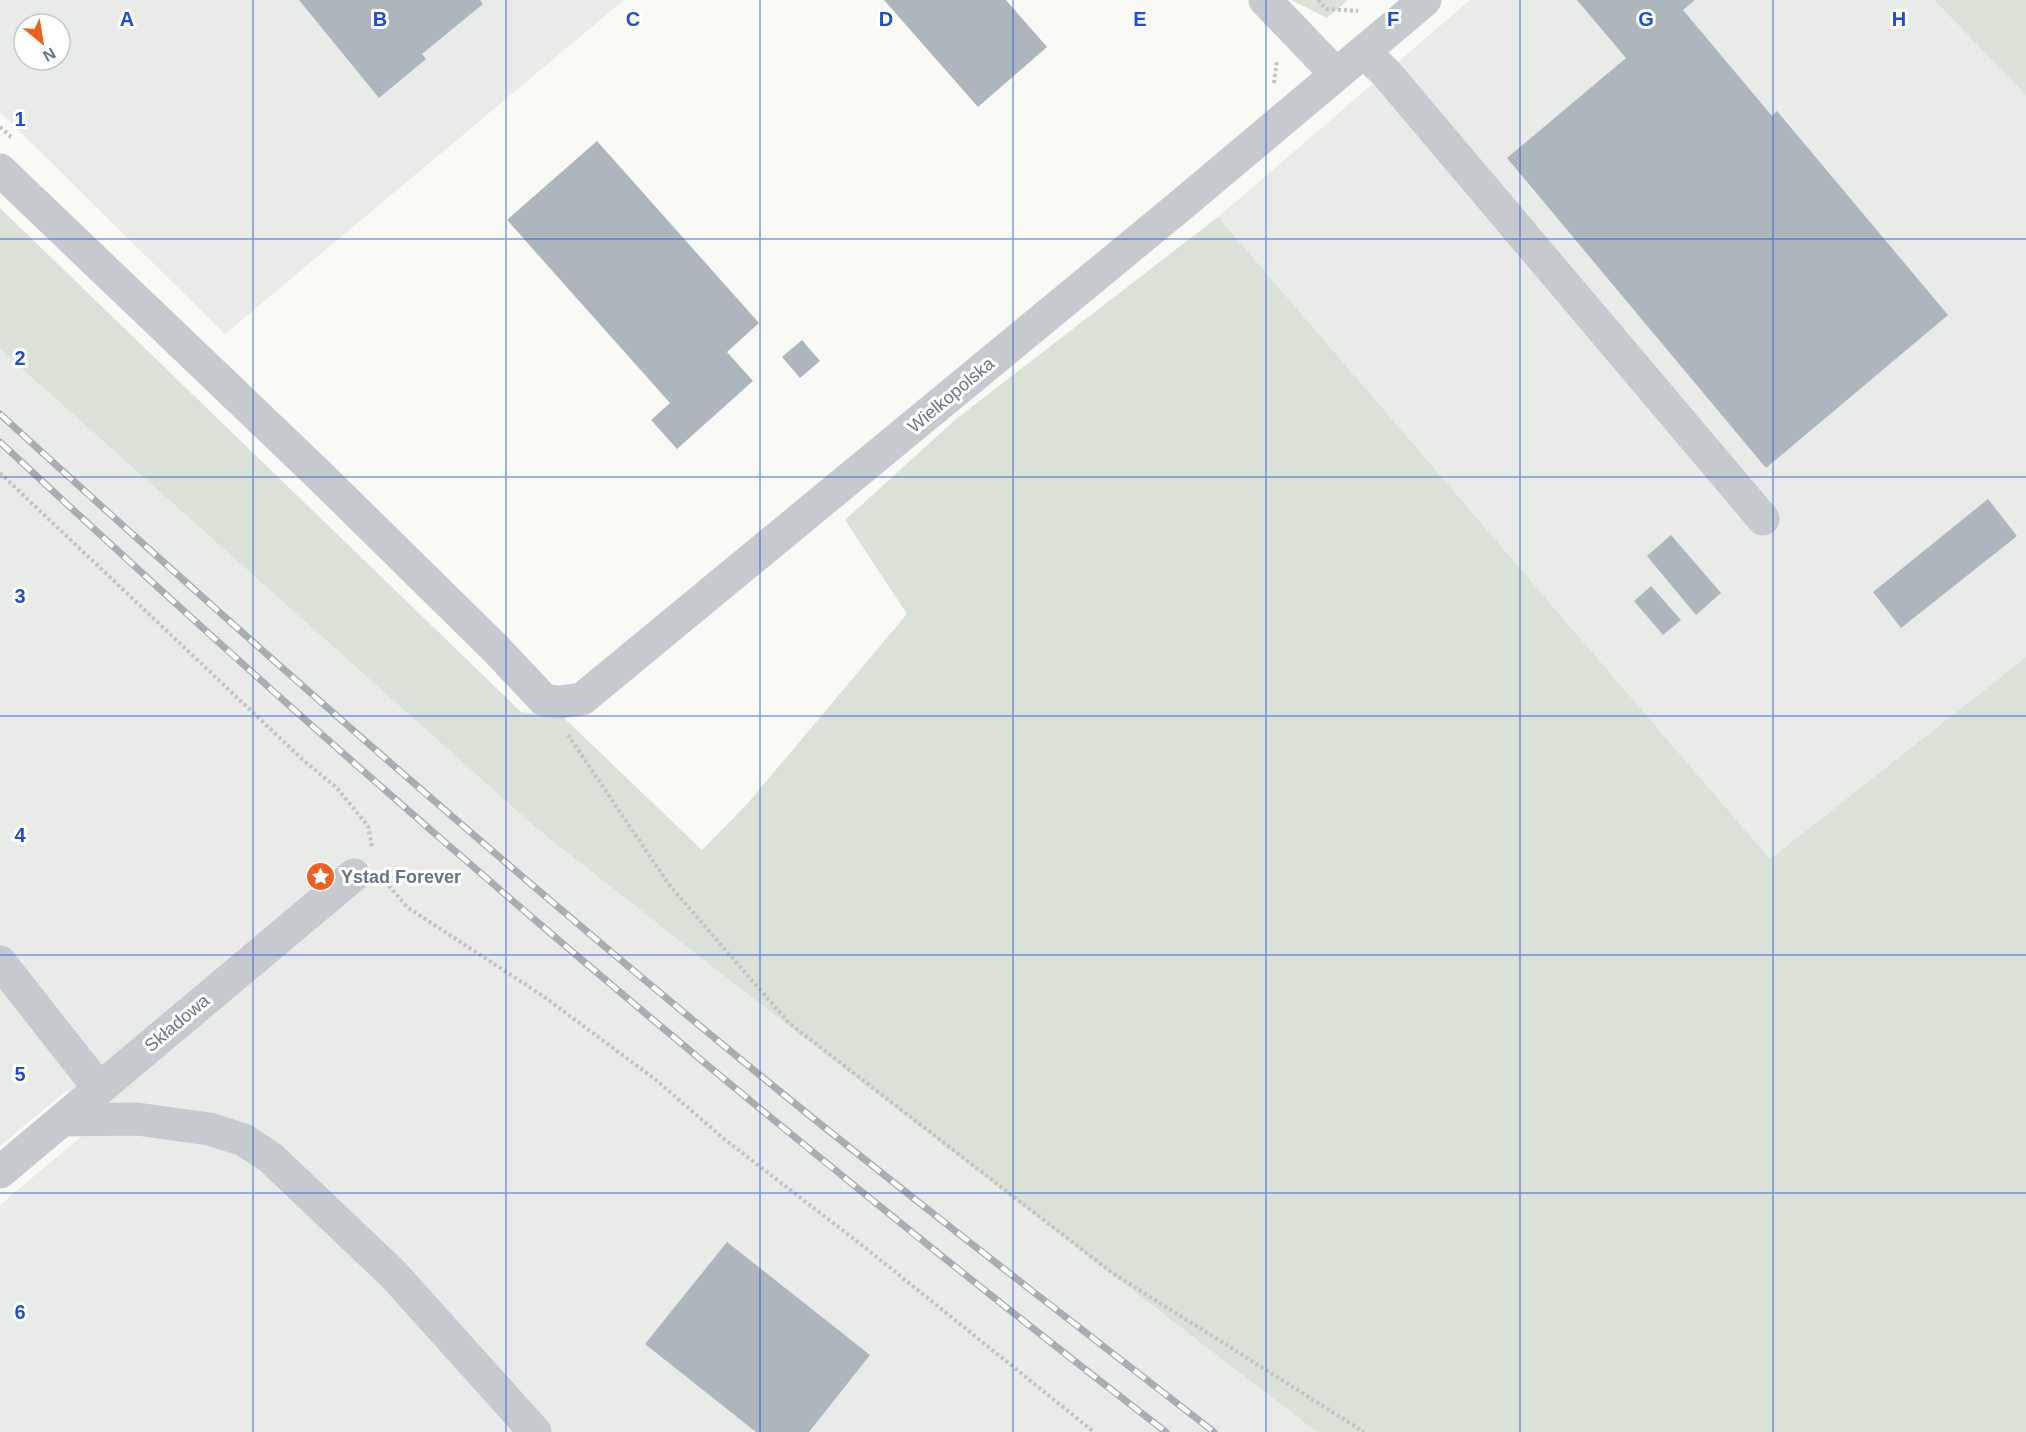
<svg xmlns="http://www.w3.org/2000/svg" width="2026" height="1432" font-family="Arial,sans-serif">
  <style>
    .built { fill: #e9ebe9; fill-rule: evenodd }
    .green { fill: #dae1d7 }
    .building { fill: #aeb6bd }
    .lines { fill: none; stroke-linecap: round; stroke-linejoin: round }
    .path { stroke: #c1c3c6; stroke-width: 4; stroke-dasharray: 3 3; stroke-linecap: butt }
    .minor { stroke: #c6c9ce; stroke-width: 33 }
    .rail-casing { stroke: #a8adb4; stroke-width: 7 }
    .rail { stroke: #fff; stroke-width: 4.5; stroke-dasharray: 14; stroke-linecap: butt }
    .grid { fill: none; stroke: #1d4ed8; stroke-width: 1.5; stroke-opacity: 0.55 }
    .labels { text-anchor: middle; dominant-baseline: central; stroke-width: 6; stroke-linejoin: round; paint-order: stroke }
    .street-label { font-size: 18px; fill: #657689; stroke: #fff }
    .poi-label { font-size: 18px; font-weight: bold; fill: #657689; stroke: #fff; text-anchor: start }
    .grid-label { font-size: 20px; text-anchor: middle; font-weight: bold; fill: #1d4ed8; stroke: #fff; stroke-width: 6; stroke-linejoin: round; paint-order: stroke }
  </style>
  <rect width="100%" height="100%" fill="#f9f9f6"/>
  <path class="built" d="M 0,0 L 624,0 L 225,334 L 0,112 ZM 24,24 L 60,24 L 60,60 L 24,60 Z
    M 1470,0 L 1934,0 L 2026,95 L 2026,657 L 1770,859 L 1218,217 Z
    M 0,349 L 535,827 L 1318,1432 L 0,1432 L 0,1205 L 96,1124 L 67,1090 L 0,1146 Z"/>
  <path class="green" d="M 1291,0 L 1348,0 L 1327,18 Z
    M 1934,0 L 2026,0 L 2026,95 Z
    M 0,208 L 521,712 L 562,716 L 702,850 L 748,803 L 907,614 L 845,520 L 956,419 L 1218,217 L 1770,859 L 2026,657 L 2026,1432 L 1317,1432 L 732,982 L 535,827 L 0,349 Z"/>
  <path class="building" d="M 299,0 L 480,0 L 483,4 L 422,54 L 426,59 L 379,98 Z
    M 884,0 L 1006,0 L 1047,47 L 978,107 Z
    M 1577,0 L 1695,0 L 1683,10 L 1772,116 L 1777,111 L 1948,315 L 1766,468 L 1507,158 L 1626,58 Z
    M 597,141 L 759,323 L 727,352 L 753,381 L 677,449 L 651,420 L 670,403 L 507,220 Z
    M 802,340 L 820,361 L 800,378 L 782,357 Z
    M 1988,499 L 2017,536 L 1901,628 L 1873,592 Z
    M 1671,535 L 1721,593 L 1696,615 L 1647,556 Z
    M 1651,586 L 1681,620 L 1663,635 L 1634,601 Z
    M 727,1242 L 870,1355 L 809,1432 L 756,1432 L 645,1344 Z"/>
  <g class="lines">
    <path class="path" d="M 1318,0 L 1326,9 L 1358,11
      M 1274,83 L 1277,60
      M 0,127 L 11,137
      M 0,473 L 303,760 L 337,788 L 368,826 L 372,847
      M 568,735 L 670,886 L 789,1023 L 1111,1272 L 1364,1432
      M 385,881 L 407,907 L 543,996 L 656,1080 L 723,1138 L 863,1246 L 1094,1432"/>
    <path class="minor" d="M 1265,0 L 1336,74
      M 1364,52 L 1386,73 L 1763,519
      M 0,170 L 317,473 L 496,649 L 544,700 L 559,702 L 582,699 L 1180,206 L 1425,0
      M 0,962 L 99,1088
      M 62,1120 L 137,1119 L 209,1129 L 244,1140 L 271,1158 L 394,1275 L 535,1432
      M 0,1172 L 354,875"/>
    <defs>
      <path id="rail" d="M 0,414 C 243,636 490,854 745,1063 C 899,1189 1057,1310 1214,1432
        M 0,442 C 373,790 762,1121 1166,1432"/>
    </defs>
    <use href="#rail" class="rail-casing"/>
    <use href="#rail" class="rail"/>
  </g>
  <path class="grid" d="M 253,0 L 253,1432M 506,0 L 506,1432M 760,0 L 760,1432M 1013,0 L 1013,1432M 1266,0 L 1266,1432M 1520,0 L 1520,1432M 1773,0 L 1773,1432M 0,239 L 2026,239M 0,477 L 2026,477M 0,716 L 2026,716M 0,955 L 2026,955M 0,1193 L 2026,1193"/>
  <defs>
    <symbol id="sight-disc" viewBox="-11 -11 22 22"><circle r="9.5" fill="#f0601e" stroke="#fff"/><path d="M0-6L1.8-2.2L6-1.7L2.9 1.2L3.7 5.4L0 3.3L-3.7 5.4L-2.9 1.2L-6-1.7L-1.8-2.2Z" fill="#fff"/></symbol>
  </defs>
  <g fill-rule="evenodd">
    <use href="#sight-disc" x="304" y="860" width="33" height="33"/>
  </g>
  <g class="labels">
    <g class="street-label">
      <text transform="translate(951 395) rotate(-40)">Wielkopolska</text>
      <text transform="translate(177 1023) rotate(-40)">Składowa</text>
    </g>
    <g class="poi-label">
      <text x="341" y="877">Ystad Forever</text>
    </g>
  </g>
  <g class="grid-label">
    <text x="127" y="26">A</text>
    <text x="380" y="26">B</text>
    <text x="633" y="26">C</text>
    <text x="886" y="26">D</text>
    <text x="1140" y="26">E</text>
    <text x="1393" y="26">F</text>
    <text x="1646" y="26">G</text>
    <text x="1899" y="26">H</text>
    <text x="20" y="126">1</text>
    <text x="20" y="365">2</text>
    <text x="20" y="603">3</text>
    <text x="20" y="842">4</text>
    <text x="20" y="1081">5</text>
    <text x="20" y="1319">6</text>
  </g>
  <g transform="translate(42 42) rotate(150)"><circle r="28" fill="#ffffff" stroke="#c1c8d0" stroke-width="1.5"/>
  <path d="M0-4.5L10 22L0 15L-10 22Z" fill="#f0601e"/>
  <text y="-9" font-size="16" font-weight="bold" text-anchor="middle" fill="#657689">N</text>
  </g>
</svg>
